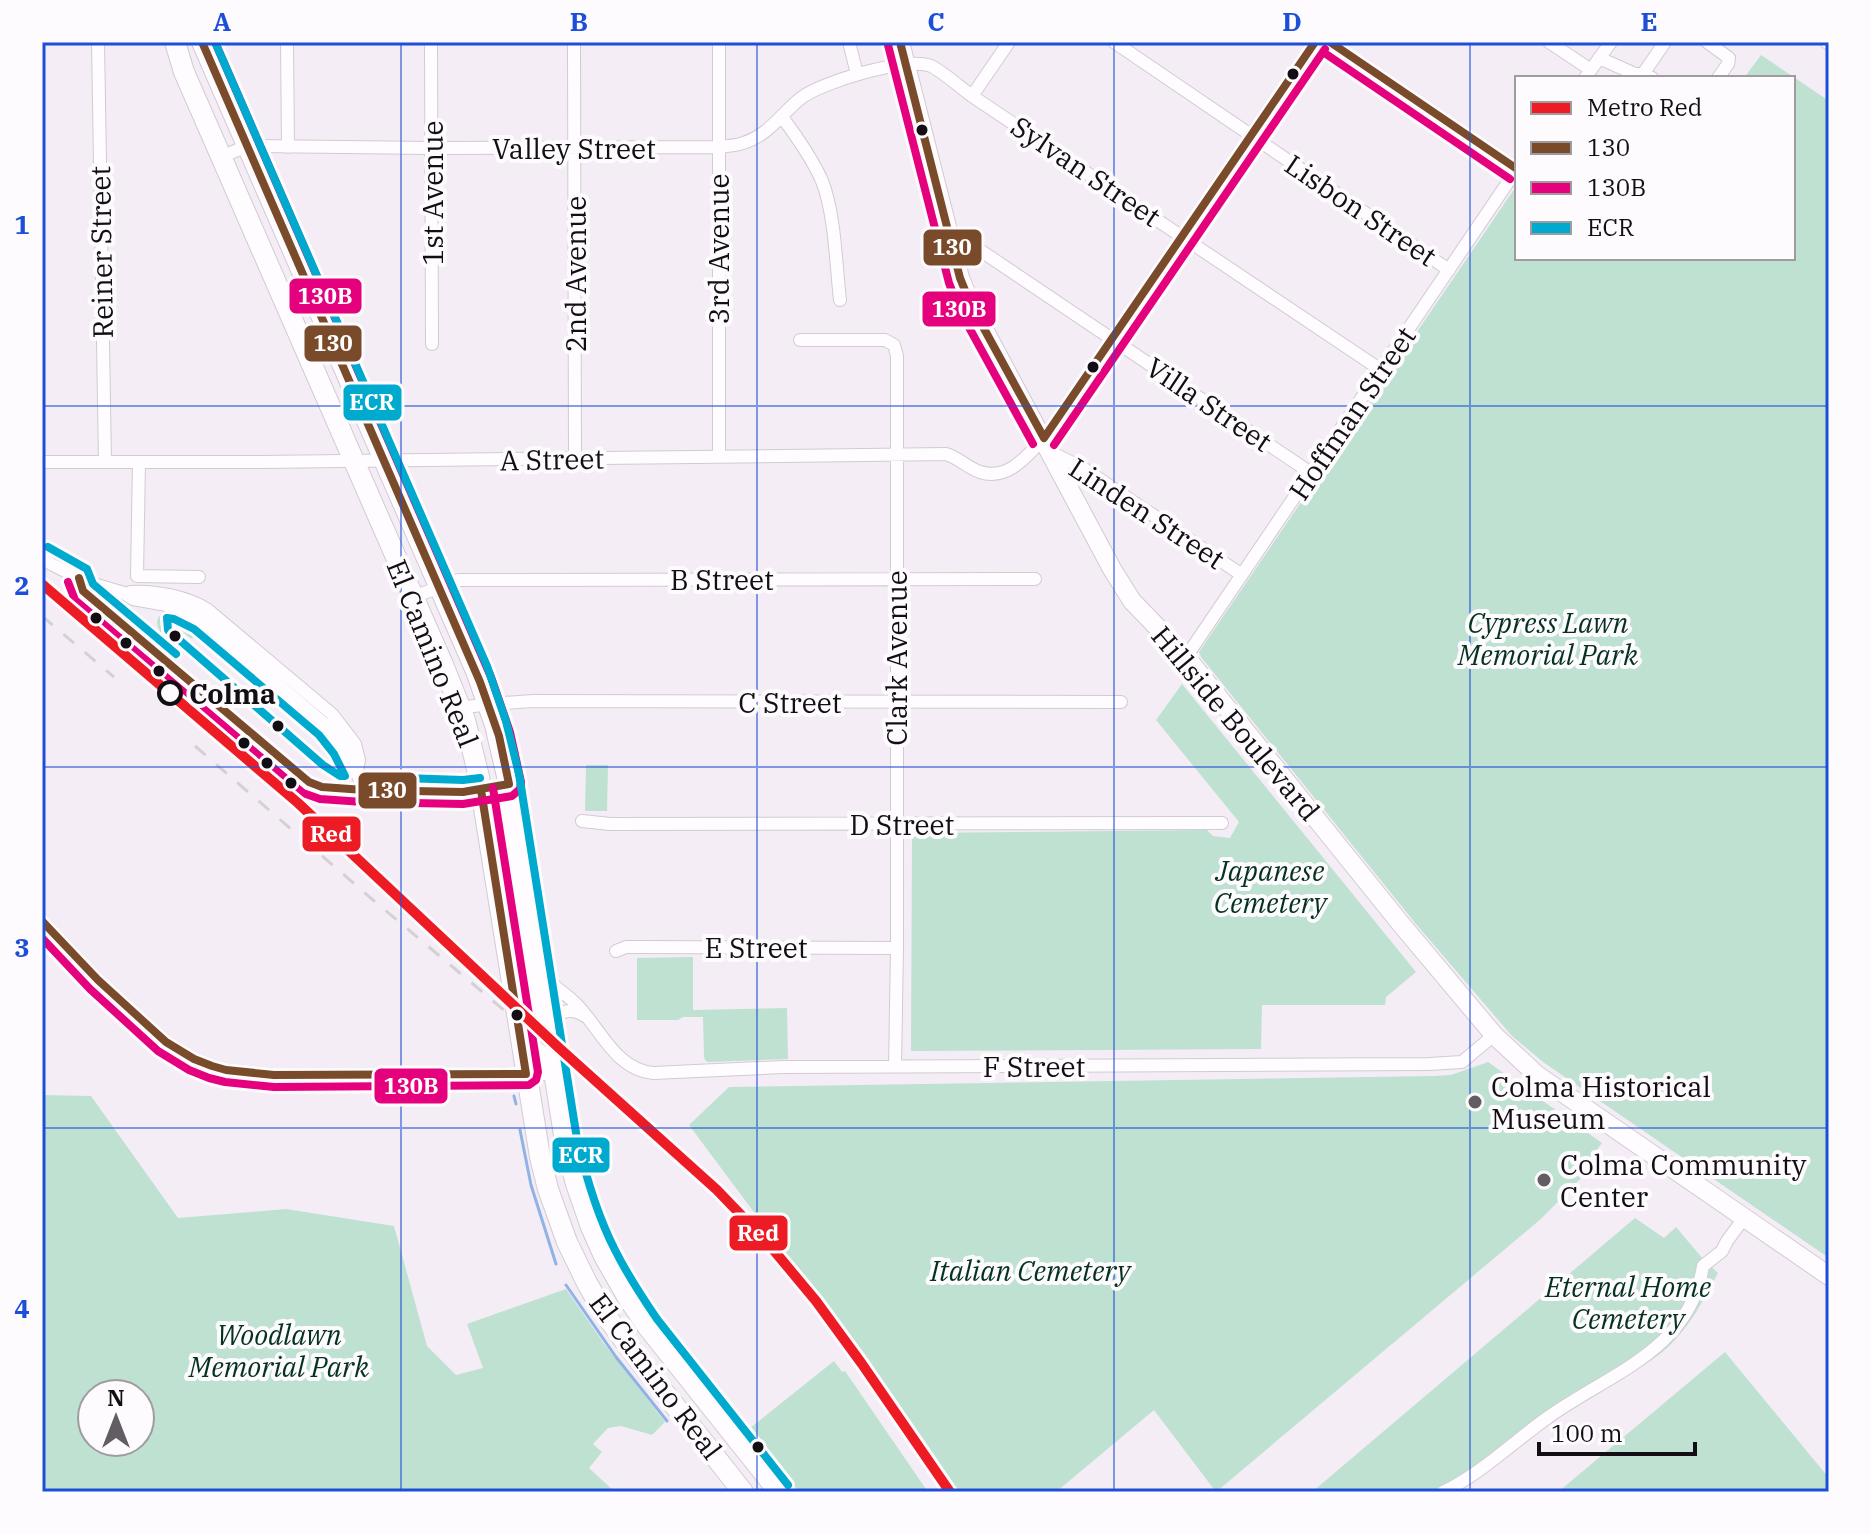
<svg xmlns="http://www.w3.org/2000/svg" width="1871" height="1534" font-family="'IBM Plex Serif',serif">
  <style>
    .green { fill: #bfe1d1; fill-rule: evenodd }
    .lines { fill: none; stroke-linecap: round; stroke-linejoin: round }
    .stream { stroke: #90b3e5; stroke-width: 3 }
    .street-casing { stroke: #d2cbd2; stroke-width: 14 }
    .secondary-casing { stroke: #d2cbd2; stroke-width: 20 }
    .primary-casing { stroke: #d2cbd2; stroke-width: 22 }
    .street { stroke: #fefcfe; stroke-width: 12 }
    .secondary { stroke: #fefcfe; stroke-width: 18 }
    .primary { stroke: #fefcfe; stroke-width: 20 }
    .rail { stroke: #d4d1d4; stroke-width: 3; stroke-dasharray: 14 14; stroke-linecap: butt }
    .bus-1-casing { stroke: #fdfbfe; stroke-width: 14 }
    .bus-2-casing { stroke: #fdfbfe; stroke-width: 14 }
    .bus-3-casing { stroke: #fdfbfe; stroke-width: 14 }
    .bus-1 { stroke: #7a4b2a; stroke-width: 8 }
    .bus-2 { stroke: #e5007d; stroke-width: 8 }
    .bus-3 { stroke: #00a9ce; stroke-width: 8 }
    .metro-1-casing { stroke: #fdfbfe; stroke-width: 16 }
    .metro-1 { stroke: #ed1c24; stroke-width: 10 }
    .grid { fill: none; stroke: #1d4ed8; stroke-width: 2; stroke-opacity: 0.55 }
    .bus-dot { fill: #130e14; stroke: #fdfbfe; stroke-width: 3 }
    .stop-dot { fill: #fdfbfe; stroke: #130e14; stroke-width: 4 }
    .poi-dot { fill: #625c63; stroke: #fdfbfe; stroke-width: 3 }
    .labels { text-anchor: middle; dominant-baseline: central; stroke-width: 8; stroke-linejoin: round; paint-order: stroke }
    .street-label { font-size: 28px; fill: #130e14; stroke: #fdfbfe }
    .park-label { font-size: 28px; font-style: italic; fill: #05321f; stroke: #fdfbfe }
    .stop-label { font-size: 28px; font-weight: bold; fill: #130e14; stroke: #fdfbfe; text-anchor: start }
    .poi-label { font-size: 28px; fill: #130e14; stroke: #fdfbfe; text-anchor: start }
    .line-badge { stroke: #fdfbfe; stroke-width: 3 }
    .badge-label { font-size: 22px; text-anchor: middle; font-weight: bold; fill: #fff }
    .neatline { fill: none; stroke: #1d4ed8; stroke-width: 3 }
    .grid-label { font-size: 26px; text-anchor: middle; font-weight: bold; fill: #1d4ed8 }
  </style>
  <rect width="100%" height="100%" fill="#f5edf6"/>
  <path class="green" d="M 1761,55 L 1829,101 L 1829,1258 L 1543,1062 L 1512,1036 L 1416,924 L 1201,657 L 1199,652 L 1517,185 L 1517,258 L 1793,258 L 1793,78 L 1744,78 Z
    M 168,610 L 176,610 L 215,635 L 212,638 L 190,638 L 174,624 L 163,636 C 154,624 155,617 168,610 Z
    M 1182,684 L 1416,972 L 1386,997 L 1385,1005 L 1262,1005 L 1261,1049 L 911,1051 L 912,833 L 1207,830 L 1213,836 L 1230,838 L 1239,822 L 1156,720 Z
    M 586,765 L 608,765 L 607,811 L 585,811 Z
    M 693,957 L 693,1010 L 787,1008 L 788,1059 L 708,1062 L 705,1060 L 704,1056 L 703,1017 L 683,1017 L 678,1020 L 637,1020 L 637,958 Z
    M 1488,1062 L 1602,1143 L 1585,1166 L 1582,1177 L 1542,1218 L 1216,1492 L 1154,1410 L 1056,1492 L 954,1492 L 836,1319 L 800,1274 L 689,1125 L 729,1087 L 1434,1076 L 1451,1075 Z
    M 42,1095 L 91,1096 L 178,1218 L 286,1209 L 394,1226 L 427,1346 L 456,1375 L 483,1368 L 467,1324 L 566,1289 L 605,1345 L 665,1422 L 652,1435 L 621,1426 L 608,1428 L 593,1444 L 602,1452 L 589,1468 L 615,1492 L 42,1492 ZM 92,1394 L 140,1394 L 140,1442 L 92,1442 Z
    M 1635,1218 L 1664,1238 L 1676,1227 L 1703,1259 L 1718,1273 C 1704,1299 1692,1323 1671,1344 C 1646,1369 1612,1380 1583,1399 C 1571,1407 1559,1415 1548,1424 C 1514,1450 1488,1476 1447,1492 L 1312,1492 Z
    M 1725,1352 L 1829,1478 L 1829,1492 L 1558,1492 Z
    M 834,1361 L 842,1372 L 845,1371 L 928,1492 L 799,1492 L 749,1429 Z"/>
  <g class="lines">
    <path class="stream" d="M 514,1096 L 516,1104
      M 520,1130 L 531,1185 L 556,1264
      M 566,1285 L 616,1357 L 667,1421"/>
    <defs>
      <path id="street" d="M 98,42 L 105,462
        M 287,42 L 288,147
        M 431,42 L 432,344
        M 574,42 L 575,458
        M 719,42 L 719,457
        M 849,42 L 857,74
        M 1114,42 L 1449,270
        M 1330,42 L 1517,169
        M 1549,42 L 1591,70
        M 1707,42 L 1729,58 L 1728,64 L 1718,78
        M 1826,42 L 1829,44
        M 1599,58 L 1635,74 L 1643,74 L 1652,78
        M 1643,74 L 1665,42
        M 1585,78 L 1611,42
        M 972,96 L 1009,42
        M 782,117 C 797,137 812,158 822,181 C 835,213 836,266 840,300
        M 221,157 L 247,146 L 433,148 L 718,147 C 726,146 735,146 743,143 C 768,136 782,113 801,98 C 822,82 907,56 931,66 C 942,71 961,88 972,96 L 1381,370
        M 947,228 L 1311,473
        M 800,340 L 885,340 L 894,345 L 897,356 L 897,948 L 895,1067
        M 1052,453 L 1083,468 L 1242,575
        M 42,462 L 261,462 L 946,454 C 959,458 968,468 980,472 C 1008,481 1027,456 1044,438 L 1315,42
        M 139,463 L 137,576 L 199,577
        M 42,557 L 51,564 L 87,582 L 124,593 L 133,599 L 178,607 L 201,619 L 327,726 C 344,744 355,767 364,790 L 467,792 L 509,784
        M 130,592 C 154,590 189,597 208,610 L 332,714 L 355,744 L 359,760 L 357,771
        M 413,597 L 459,580 L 1035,579
        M 1186,657 L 1517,169
        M 460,708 L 488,704 L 533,701 L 1121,702
        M 582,821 L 610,824 L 1222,823
        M 42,921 L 98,980 L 166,1042 L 194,1059 L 212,1066 L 226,1070 L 274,1075 L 554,1074
        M 616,951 L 626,947 L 638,947 L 897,948
        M 542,973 C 551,986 564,992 575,1003 C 600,1027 614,1069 653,1073 L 783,1067 L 1429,1064 L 1462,1062 L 1494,1035
        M 547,1030 C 555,1013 568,1005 585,1016
        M 1443,1492 C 1482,1473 1512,1443 1547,1418 C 1608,1374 1690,1351 1703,1266 L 1722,1251 L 1727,1241 L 1744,1218"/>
      <path id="secondary" d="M 900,42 L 960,278 L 971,305 L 1112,569 L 1132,601 L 1186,657 L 1401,924 L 1494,1035 L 1537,1075 L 1829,1276"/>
      <path id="primary" d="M 175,42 L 184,72 L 202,113 L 444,667 L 465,720 L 479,777 L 540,1157 L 548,1189 L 567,1242 L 587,1283 L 604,1313 L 641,1363 L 743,1492
        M 202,42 L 476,671 L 495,725 L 507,776 L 565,1141 L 576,1184 L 591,1227 L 604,1256 L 628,1298 L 647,1326 L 779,1492"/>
    </defs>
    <use href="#street" class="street-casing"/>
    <use href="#secondary" class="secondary-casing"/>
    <use href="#primary" class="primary-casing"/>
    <use href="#street" class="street"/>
    <use href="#secondary" class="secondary"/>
    <use href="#primary" class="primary"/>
    <path class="rail" d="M 42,616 L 114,677
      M 195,746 L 373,900 L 555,1053"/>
    <defs>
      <path id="bus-1" d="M 900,42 L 960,278 L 971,305 L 1044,438
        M 1330,42 L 1517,169
        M 1044,438 L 1315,42
        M 79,578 L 83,591 L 309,782 L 322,787 L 364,790 L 463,792 L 509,784 L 499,736 L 480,682 L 202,42
        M 42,921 L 98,980 L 166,1042 L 194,1059 L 212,1066 L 226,1070 L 274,1075 L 526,1074 L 481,790"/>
      <path id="bus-2" d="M 888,45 L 949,283 L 960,311 L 1033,444
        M 1323,52 L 1510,179
        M 1054,445 L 1325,49
        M 68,582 L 75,600 L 303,793 L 320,799 L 363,802 L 463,804 L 512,796 L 520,789 L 521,782 L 510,732 L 491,677 L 215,42
        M 42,938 L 90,989 L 158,1051 L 189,1070 L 209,1078 L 225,1082 L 274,1087 L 529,1085 L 536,1080 L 538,1072 L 493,788"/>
      <path id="bus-3" d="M 215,42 L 487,666 L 506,721 L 519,774 L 577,1139 C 586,1177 597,1215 615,1250 C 627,1274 642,1297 657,1319 L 788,1485
        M 48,547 L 87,569 L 93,584 L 176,654
        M 167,618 L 174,619 L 194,629 L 319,735 L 334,754 L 345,776 L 340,776 L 323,765 L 168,630 Z
        M 372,777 L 463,780 L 480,778"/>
    </defs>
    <use href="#bus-1" class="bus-1-casing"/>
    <use href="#bus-2" class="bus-2-casing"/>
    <use href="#bus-3" class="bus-3-casing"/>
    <use href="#bus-1" class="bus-1"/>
    <use href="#bus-2" class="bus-2"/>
    <use href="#bus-3" class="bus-3"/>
    <defs>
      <path id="metro-1" d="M 42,584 L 298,803 L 558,1047 L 717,1190 L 766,1241 L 816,1301 L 862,1364 L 950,1492"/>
    </defs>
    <use href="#metro-1" class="metro-1-casing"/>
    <use href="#metro-1" class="metro-1"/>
  </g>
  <path class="grid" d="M 401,42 L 401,1492M 757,42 L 757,1492M 1114,42 L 1114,1492M 1470,42 L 1470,1492M 42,406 L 1829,406M 42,767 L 1829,767M 42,1128 L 1829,1128"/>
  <g class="bus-dot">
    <circle cx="1293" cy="74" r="7"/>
    <circle cx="922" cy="130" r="7"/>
    <circle cx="1093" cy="367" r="7"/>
    <circle cx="96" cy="618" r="7"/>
    <circle cx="175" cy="636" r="7"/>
    <circle cx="126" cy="643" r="7"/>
    <circle cx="159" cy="671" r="7"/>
    <circle cx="278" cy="726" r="7"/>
    <circle cx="244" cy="743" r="7"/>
    <circle cx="267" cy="763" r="7"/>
    <circle cx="291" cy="783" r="7"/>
    <circle cx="517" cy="1015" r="7"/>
    <circle cx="758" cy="1447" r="7"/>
  </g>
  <circle class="stop-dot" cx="170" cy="693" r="11"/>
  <g class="poi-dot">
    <circle cx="1475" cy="1102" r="8"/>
    <circle cx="1544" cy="1180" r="8"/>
  </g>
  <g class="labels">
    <g class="street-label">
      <text x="574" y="148">Valley Street</text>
      <text transform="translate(1086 171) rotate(34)">Sylvan Street</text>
      <text transform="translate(432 193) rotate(-90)">1st Avenue</text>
      <text transform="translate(1361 210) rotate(34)">Lisbon Street</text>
      <text transform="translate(718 249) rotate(-90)">3rd Avenue</text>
      <text transform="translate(101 252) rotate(-91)">Reiner Street</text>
      <text transform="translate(575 274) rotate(-90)">2nd Avenue</text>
      <text transform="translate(1209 404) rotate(34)">Villa Street</text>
      <text transform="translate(1352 413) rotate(-56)">Hoffman Street</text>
      <text transform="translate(552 459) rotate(-1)">A Street</text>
      <text transform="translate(1147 513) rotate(33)">Linden Street</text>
      <text x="722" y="579">B Street</text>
      <text transform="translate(433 653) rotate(68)">El Camino Real</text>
      <text transform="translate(896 658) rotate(-90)">Clark Avenue</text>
      <text x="790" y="702">C Street</text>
      <text transform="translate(1236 723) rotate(50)">Hillside Boulevard</text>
      <text x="902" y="824">D Street</text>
      <text x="756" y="947">E Street</text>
      <text x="1034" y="1066">F Street</text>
      <text transform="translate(656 1376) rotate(53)">El Camino Real</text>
    </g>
    <g class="park-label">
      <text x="1548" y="622">Cypress Lawn<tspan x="1548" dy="32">Memorial Park</tspan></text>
      <text x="1270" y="870">Japanese<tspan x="1270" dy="32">Cemetery</tspan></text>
      <text x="1030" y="1270">Italian Cemetery</text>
      <text x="1628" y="1286">Eternal Home<tspan x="1628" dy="32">Cemetery</tspan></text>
      <text x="279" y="1334">Woodlawn<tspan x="279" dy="32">Memorial Park</tspan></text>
    </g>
    <g class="stop-label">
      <text x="189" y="693">Colma</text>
    </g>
    <g class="poi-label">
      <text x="1491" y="1086">Colma Historical<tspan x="1491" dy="32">Museum</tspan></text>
      <text x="1560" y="1164">Colma Community<tspan x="1560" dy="32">Center</tspan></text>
    </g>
  </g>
  <g class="line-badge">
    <rect x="922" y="228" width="61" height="39" rx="8" fill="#7a4b2a"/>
    <rect x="288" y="277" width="75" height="38" rx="8" fill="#e5007d"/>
    <rect x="921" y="290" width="76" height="38" rx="8" fill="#e5007d"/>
    <rect x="303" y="324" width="60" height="39" rx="8" fill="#7a4b2a"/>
    <rect x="342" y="383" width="61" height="39" rx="8" fill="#00a9ce"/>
    <rect x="357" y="771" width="61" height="39" rx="8" fill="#7a4b2a"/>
    <rect x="301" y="815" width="61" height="38" rx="8" fill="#ed1c24"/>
    <rect x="373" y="1067" width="76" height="38" rx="8" fill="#e5007d"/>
    <rect x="551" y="1136" width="60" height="38" rx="8" fill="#00a9ce"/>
    <rect x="728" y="1214" width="61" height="38" rx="8" fill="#ed1c24"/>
  </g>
  <g class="badge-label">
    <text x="952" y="255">130</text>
    <text x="325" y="304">130B</text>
    <text x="959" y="317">130B</text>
    <text x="333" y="351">130</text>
    <text x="372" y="410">ECR</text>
    <text x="387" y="798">130</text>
    <text x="331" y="842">Red</text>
    <text x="411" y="1094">130B</text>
    <text x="581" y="1163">ECR</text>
    <text x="758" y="1241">Red</text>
  </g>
  <rect width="1871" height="1534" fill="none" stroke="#fdfbfe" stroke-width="88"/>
  <rect x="1515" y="76" width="280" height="184" fill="#fdfbfe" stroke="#9f9ca0" stroke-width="2"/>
  <rect x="1531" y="102" width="40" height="12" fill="#ed1c24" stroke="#9f9ca0" stroke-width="2"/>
  <text x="1587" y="116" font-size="24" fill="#130e14">Metro Red</text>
  <rect x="1531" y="142" width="40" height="12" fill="#7a4b2a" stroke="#9f9ca0" stroke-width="2"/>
  <text x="1587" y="156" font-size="24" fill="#130e14">130</text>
  <rect x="1531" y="182" width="40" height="12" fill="#e5007d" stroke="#9f9ca0" stroke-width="2"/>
  <text x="1587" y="196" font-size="24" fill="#130e14">130B</text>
  <rect x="1531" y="222" width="40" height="12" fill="#00a9ce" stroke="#9f9ca0" stroke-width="2"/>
  <text x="1587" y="236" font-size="24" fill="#130e14">ECR</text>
  <g transform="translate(116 1418)"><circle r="38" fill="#fdfbfe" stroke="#9f9ca0" stroke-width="2"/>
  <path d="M0-6L14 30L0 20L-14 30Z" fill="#625c63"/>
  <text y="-12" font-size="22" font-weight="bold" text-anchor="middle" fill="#130e14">N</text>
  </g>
  <path d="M1539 1442v12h156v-12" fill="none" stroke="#130e14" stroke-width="4"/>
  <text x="1551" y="1442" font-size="24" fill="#130e14" stroke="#fdfbfe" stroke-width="6" paint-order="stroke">100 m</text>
  <rect x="44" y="44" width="1783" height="1446" class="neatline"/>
  <g class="grid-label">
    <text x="222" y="31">A</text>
    <text x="579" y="31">B</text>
    <text x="936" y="31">C</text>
    <text x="1292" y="31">D</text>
    <text x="1649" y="31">E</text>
    <text x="22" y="234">1</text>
    <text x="22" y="595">2</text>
    <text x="22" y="957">3</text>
    <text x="22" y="1318">4</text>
  </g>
</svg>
